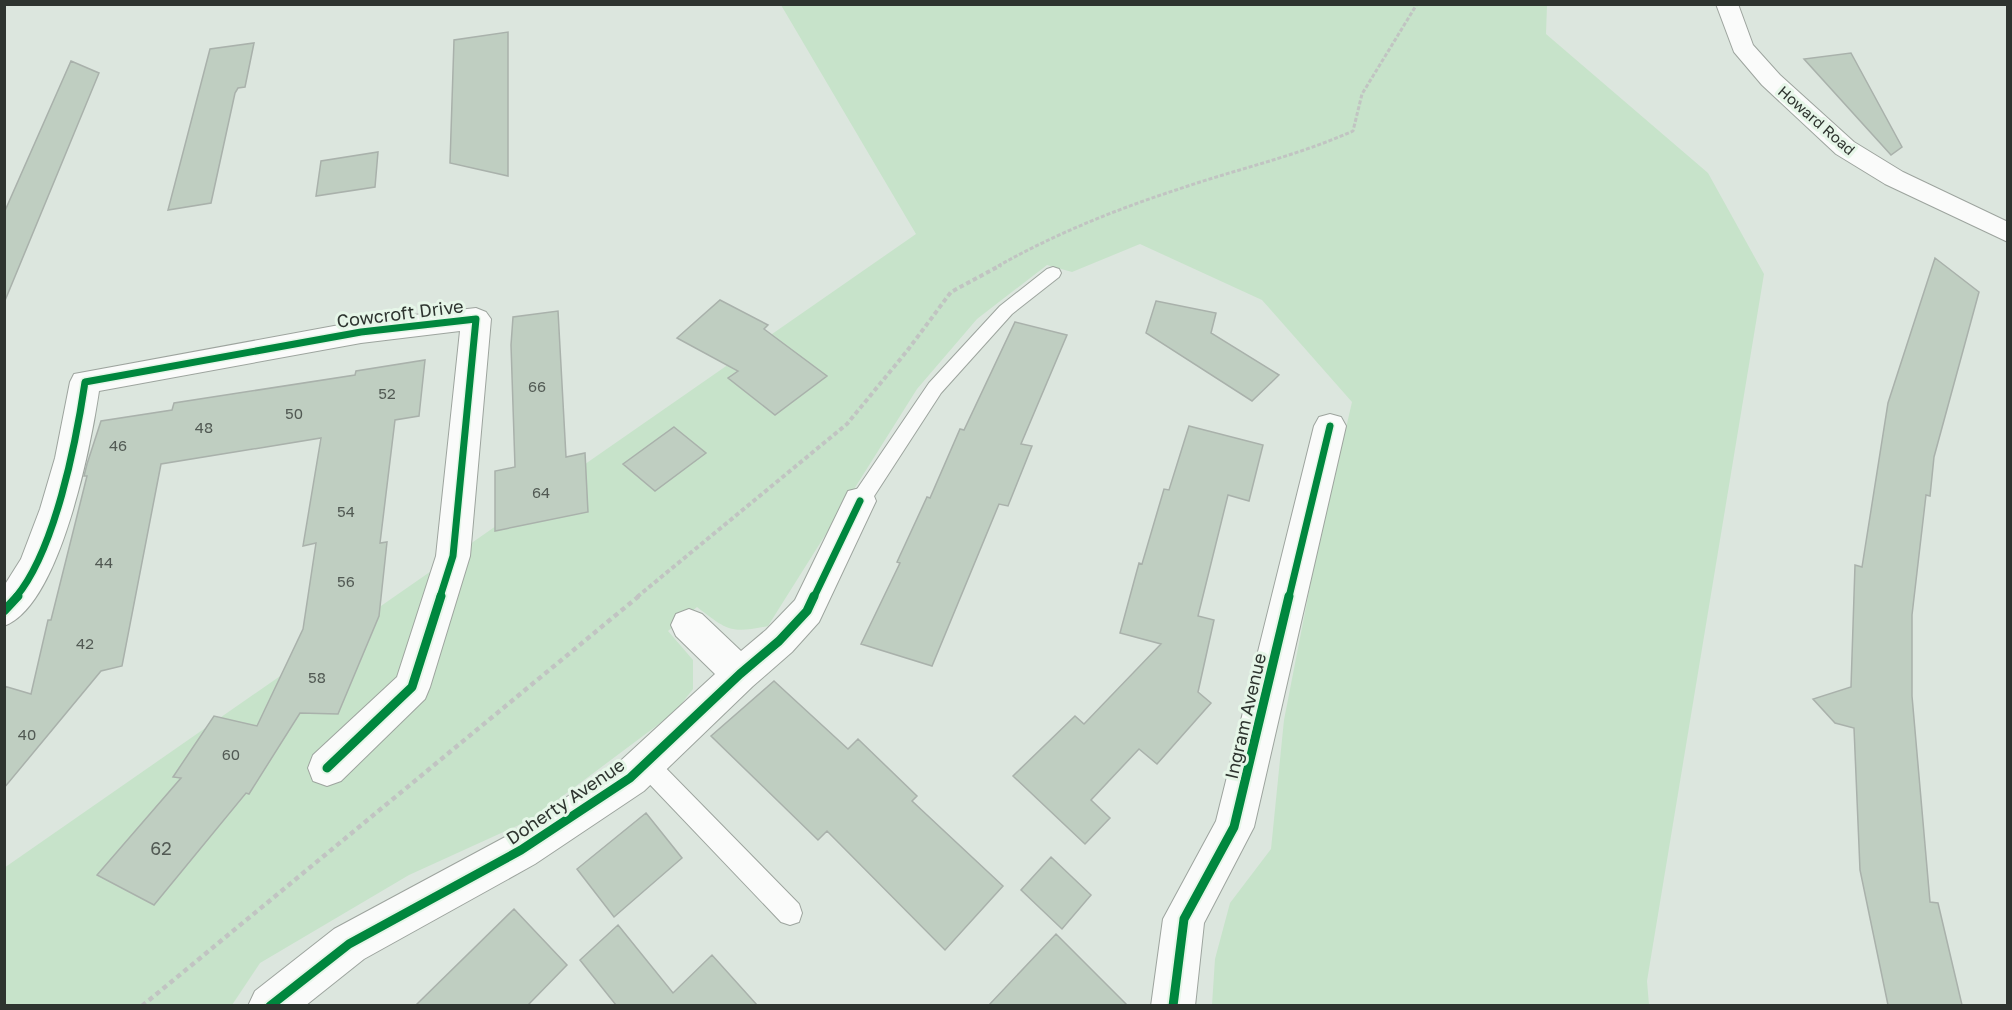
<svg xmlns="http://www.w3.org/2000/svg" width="2012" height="1010" font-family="'Golos Text',sans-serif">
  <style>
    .green { fill: #c7e3ca }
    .building { fill: #bfcec1; stroke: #a9b1ab; stroke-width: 1.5 }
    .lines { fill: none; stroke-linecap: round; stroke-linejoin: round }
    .lane-casing { stroke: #9da49e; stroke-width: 2 }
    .street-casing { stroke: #9da49e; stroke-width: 2 }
    .path-far2 { stroke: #c1c4c2; stroke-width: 3; stroke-dasharray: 4 2; stroke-linecap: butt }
    .path-far1 { stroke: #c1c4c2; stroke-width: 4; stroke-dasharray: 4.5 3; stroke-linecap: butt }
    .path { stroke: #c1c4c2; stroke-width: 4.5; stroke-dasharray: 5 4; stroke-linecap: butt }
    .lane { fill: #fafbfa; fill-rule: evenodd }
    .street { fill: #fafbfa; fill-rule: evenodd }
    .cycleway-far1-casing { stroke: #e6f6e8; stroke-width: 10 }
    .cycleway-casing { stroke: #e6f6e8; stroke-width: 13 }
    .cycleway-far1 { stroke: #00873e; stroke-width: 7 }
    .cycleway { stroke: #00873e; stroke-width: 9 }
    .labels { text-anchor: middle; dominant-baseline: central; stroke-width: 6; stroke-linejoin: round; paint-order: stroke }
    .far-street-label { font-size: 15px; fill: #2e342f; stroke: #e6f6e8 }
    .number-label { font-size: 15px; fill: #525a54 }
    .street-label { font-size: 18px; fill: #2e342f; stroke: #e6f6e8 }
    .near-number-label { font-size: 18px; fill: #525a54 }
  </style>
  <rect width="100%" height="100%" fill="#dce6de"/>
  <path class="green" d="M 781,5 L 1547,5 L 1546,34 L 1708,173 L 1764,274 L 1647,981 L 1649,1005 L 1212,1005 L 1215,959 L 1230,903 L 1271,849 L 1284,720 L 1314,566 L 1352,402 L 1262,300 L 1140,244 L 1072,272 L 1047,265 L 977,319 L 917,389 L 768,626 C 730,634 727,630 697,607 L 668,631 L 693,660 L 693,689 L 675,712 L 532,819 L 409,875 L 260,963 L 232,1005 L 5,1005 L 4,868 L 916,234 Z"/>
  <path class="building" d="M 508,32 L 508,176 L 450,163 L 454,40 Z
    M 254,43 L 245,87 L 238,88 L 235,93 L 211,203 L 168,210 L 210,49 Z
    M 1851,53 L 1902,147 L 1891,155 L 1804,59 Z
    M 71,61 L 99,73 L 4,303 L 4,213 Z
    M 378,152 L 375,187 L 316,196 L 321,161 Z
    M 1935,258 L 1979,292 L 1934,457 L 1930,496 L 1926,495 L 1912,615 L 1912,696 L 1930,902 L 1938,903 L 1962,1005 L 1888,1005 L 1860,870 L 1854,728 L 1835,723 L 1813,699 L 1851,687 L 1855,565 L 1862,567 L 1888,403 Z
    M 720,300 L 768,325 L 764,329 L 827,376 L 775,415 L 728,378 L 738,371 L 677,338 Z
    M 1156,301 L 1216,313 L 1211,333 L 1279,375 L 1252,401 L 1146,333 Z
    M 558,311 L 566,457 L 585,453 L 588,512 L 495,531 L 495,471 L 515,467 L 511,345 L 513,317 Z
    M 1015,322 L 1067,335 L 1021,444 L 1032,446 L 1008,506 L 999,504 L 932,666 L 861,644 L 900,563 L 897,562 L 927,497 L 930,498 L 960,429 L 964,430 Z
    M 425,360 L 419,416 L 395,420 L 380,543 L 387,542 L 379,616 L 338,714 L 300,713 L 249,794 L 246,793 L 154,905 L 97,875 L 181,778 L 173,777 L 214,716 L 257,726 L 303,629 L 316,543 L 303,546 L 321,438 L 161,464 L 122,666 L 101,671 L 4,788 L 4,686 L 31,694 L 48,620 L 51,620 L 87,476 L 84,476 L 87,464 L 101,421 L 172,410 L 174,403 L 355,375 L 356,371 Z
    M 1189,426 L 1263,445 L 1249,501 L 1228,495 L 1198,616 L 1214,620 L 1198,692 L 1211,703 L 1157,764 L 1139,749 L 1091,800 L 1110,818 L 1085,844 L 1013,776 L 1075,716 L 1084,724 L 1161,644 L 1120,633 L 1139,563 L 1142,564 L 1164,489 L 1169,490 Z
    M 674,427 L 706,453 L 655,491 L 623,464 Z
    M 774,681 L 848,749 L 858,739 L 917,796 L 912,801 L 1003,886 L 945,950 L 827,831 L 818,840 L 711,736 Z
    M 646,813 L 682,858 L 614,917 L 577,869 Z
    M 1051,857 L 1091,895 L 1062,929 L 1021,890 Z
    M 514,909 L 567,965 L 528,1005 L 416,1005 Z
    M 618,925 L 673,993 L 712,955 L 757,1005 L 616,1005 L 580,960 Z
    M 1056,934 L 1127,1005 L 989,1005 Z"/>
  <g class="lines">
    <defs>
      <path id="lane" d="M 1053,267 L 1059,269 L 1061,273 L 1059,277 L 1012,314 L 941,393 L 867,507 L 860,509 L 853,507 L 850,501 L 853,495 L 929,383 L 1000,306 L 1047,269 Z
        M 645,752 L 653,755 L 799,904 L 802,913 L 799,922 L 790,925 L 781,922 L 637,771 L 634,763 L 637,755 Z"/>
      <path id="street" d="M 1716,4 L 1738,4 L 1753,45 L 1780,75 L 1854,142 L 1903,172 L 2008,222 L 2008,242 L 1885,184 L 1836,154 L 1762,85 L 1734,52 Z
        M 476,308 L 486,312 L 491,319 L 470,556 L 430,687 L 425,699 L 341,781 L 327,786 L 313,781 L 308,768 L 313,755 L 397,677 L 436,556 L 460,331 L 361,343 L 99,391 C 91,445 60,606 4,626 L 4,586 L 21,559 L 40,509 L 55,458 L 70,382 L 74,374 L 361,321 Z
        M 1330,414 L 1341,417 L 1346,426 L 1254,827 L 1204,923 L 1195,1006 L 1151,1006 L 1163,919 L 1216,821 L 1314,426 L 1319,417 Z
        M 860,488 L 872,491 L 876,501 L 819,622 L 792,652 L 753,686 L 644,791 L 535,864 L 364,959 L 305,1006 L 248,1006 L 255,991 L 334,929 L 507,836 L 616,765 L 715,674 L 676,636 L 671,625 L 676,614 L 689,609 L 702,614 L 741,651 L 766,630 L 795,600 L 848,491 Z"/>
    </defs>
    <use href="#lane" class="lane-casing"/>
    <use href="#street" class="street-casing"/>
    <path class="path-far2" d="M 998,266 C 1055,234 1117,209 1179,189 C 1237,169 1297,156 1353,131 L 1362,94 L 1417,4"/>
    <path class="path-far1" d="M 637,597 L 847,424 L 907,351 L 951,292 L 1001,265"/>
    <path class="path" d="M 142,1006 L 639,596"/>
    <use href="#lane" class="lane"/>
    <use href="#street" class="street"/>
    <defs>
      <path id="cycleway-far1" d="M 16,597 C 55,550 76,443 85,382 L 361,332 L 476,319 L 453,556 L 440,597
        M 814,597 L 860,501
        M 1289,597 L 1330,426"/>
      <path id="cycleway" d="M 4,611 L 18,596
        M 327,768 L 412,687 L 441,596
        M 270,1006 L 349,944 L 521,850 L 630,778 L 740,674 L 779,641 L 807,611 L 814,596
        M 1173,1006 L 1184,919 L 1234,827 L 1289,596"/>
    </defs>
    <use href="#cycleway-far1" class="cycleway-far1-casing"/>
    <use href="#cycleway" class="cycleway-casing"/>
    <use href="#cycleway-far1" class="cycleway-far1"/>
    <use href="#cycleway" class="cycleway"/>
  </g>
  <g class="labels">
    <g class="far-street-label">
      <text transform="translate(1817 120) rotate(41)">Howard Road</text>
    </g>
    <g class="number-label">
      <text x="537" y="386">66</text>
      <text x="387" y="393">52</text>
      <text x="294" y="413">50</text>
      <text x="204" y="427">48</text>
      <text x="118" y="445">46</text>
      <text x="541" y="492">64</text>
      <text x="346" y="511">54</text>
      <text x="104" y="562">44</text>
      <text x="346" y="581">56</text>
      <text x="85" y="643">42</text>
      <text x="317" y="677">58</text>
      <text x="27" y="734">40</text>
      <text x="231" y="754">60</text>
    </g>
    <g class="street-label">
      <text transform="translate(400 313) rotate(-7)">Cowcroft Drive</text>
      <text transform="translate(1245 716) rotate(-77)">Ingram Avenue</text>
      <text transform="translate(565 801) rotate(-34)">Doherty Avenue</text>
    </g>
    <g class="near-number-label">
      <text x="161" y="848">62</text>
    </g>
  </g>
  <rect width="2012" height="1010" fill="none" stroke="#2e342f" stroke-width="12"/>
</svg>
